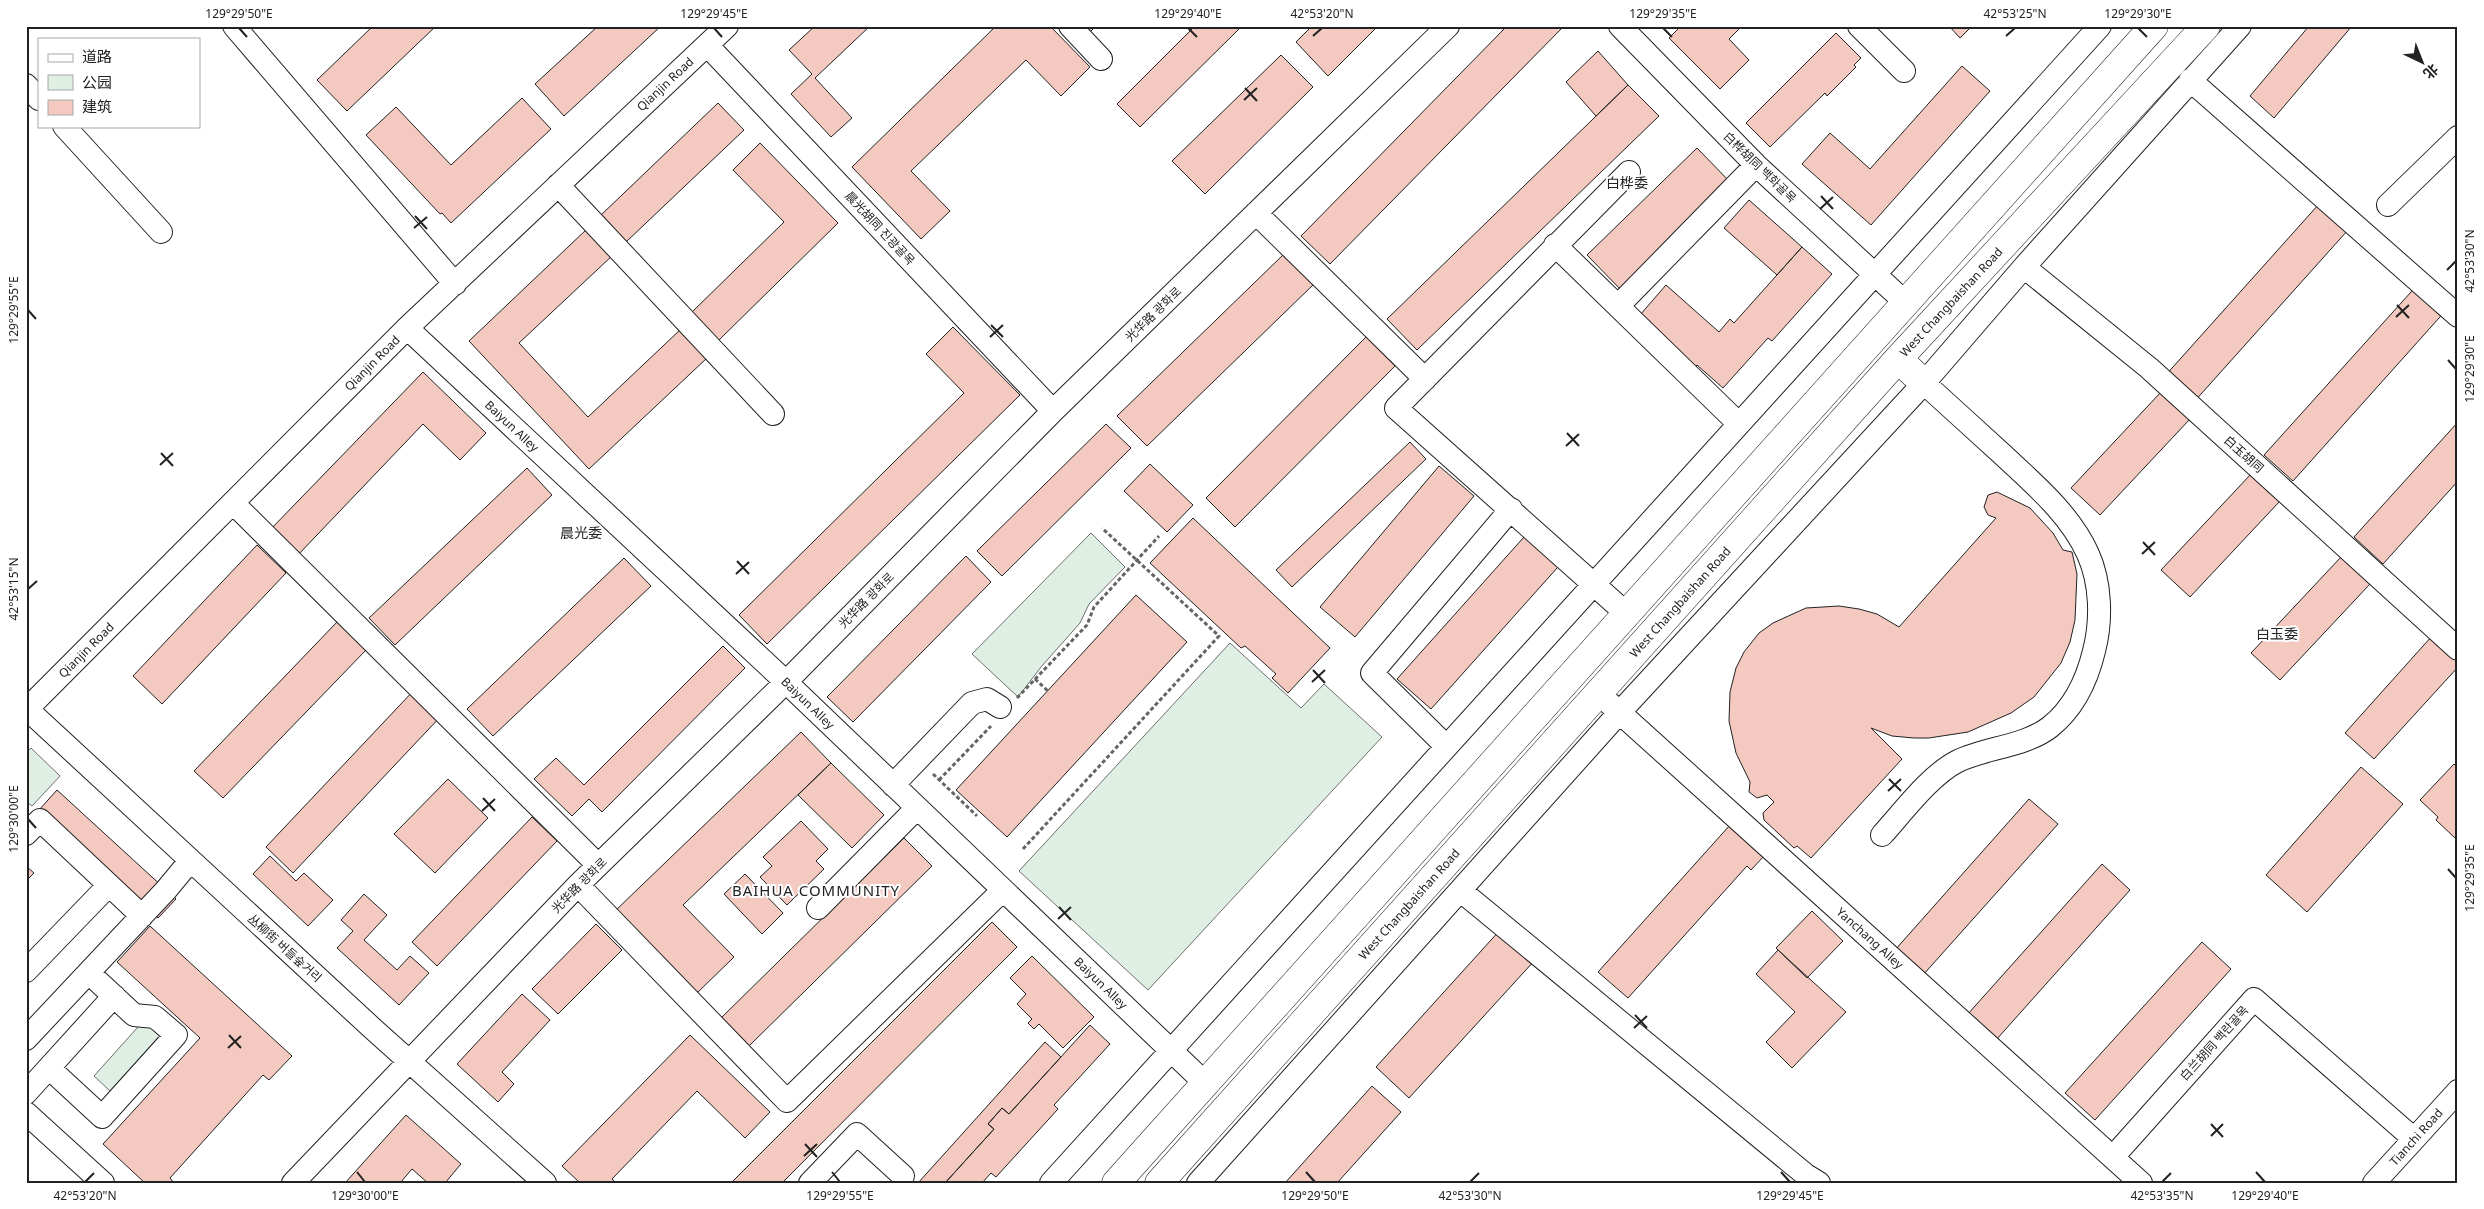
<svg xmlns="http://www.w3.org/2000/svg" width="2484" height="1209" font-family="'Noto Sans','Noto Sans SC','Noto Sans KR',sans-serif">
  <style>
    .green { fill: #e0efe3; stroke: #6f6f6f }
    .building { fill: #f3c9c0; stroke: #222 }
    .lines { fill: none; stroke-linecap: round; stroke-linejoin: round }
    .minor-casing { stroke: #222; stroke-width: 24 }
    .major-casing { stroke: #222; stroke-width: 29 }
    .path { stroke: #646464; stroke-width: 3; stroke-dasharray: 4 2.5; stroke-linecap: butt }
    .minor { stroke: #fff; stroke-width: 22 }
    .major { stroke: #fff; stroke-width: 28 }
    .ticks { fill: none; stroke: #222; stroke-width: 2 }
    .labels { text-anchor: middle; dominant-baseline: central; stroke-width: 4; stroke-linejoin: round; paint-order: stroke }
    .street-label { font-size: 12px; fill: #222; stroke: #fff }
    .neighbourhood-label { font-size: 14px; fill: #222; stroke: #fff }
    .quarter-label { font-size: 15px; letter-spacing: 1px; fill: #222; stroke: #fff }
    .neatline { fill: none; stroke: #222; stroke-width: 2 }
    .ticks-label { font-size: 12px; text-anchor: middle; fill: #222 }
  </style>
  <rect width="100%" height="100%" fill="#fff"/>
  <path class="green" d="M 1091,533 L 1125,567 L 1089,604 L 1080,623 L 1041,667 L 1018,697 L 972,654 Z
    M 1230,643 L 1301,708 L 1324,684 L 1382,737 L 1148,990 L 1019,871 Z
    M 31,748 L 60,776 L 32,806 L 26,801 L 26,753 Z
    M 146,1018 L 163,1032 L 110,1091 L 94,1076 Z"/>
  <path class="building" d="M 373,26 L 436,26 L 347,111 L 317,80 Z
    M 598,26 L 661,26 L 564,116 L 535,84 Z
    M 815,26 L 870,26 L 815,78 L 852,118 L 831,137 L 791,94 L 812,74 L 789,50 Z
    M 996,26 L 1050,26 L 1090,67 L 1061,96 L 1026,60 L 911,171 L 950,211 L 921,239 L 852,167 Z
    M 1081,26 L 1096,26 L 1088,34 Z
    M 1195,26 L 1242,26 L 1140,127 L 1117,104 Z
    M 1312,26 L 1378,26 L 1328,76 L 1296,42 Z
    M 1507,26 L 1564,26 L 1330,264 L 1301,236 Z
    M 1681,26 L 1742,26 L 1729,39 L 1749,60 L 1720,89 L 1669,38 Z
    M 1949,26 L 1972,26 L 1960,38 Z
    M 2309,26 L 2352,26 L 2274,118 L 2250,96 Z
    M 1836,33 L 1861,58 L 1854,65 L 1856,67 L 1827,96 L 1825,93 L 1770,147 L 1746,123 Z
    M 1598,51 L 1628,85 L 1596,116 L 1566,82 Z
    M 1281,55 L 1313,87 L 1205,194 L 1172,161 Z
    M 1962,66 L 1990,91 L 1871,225 L 1802,164 L 1830,133 L 1870,169 Z
    M 1628,85 L 1659,116 L 1417,350 L 1387,319 Z
    M 522,98 L 551,129 L 451,223 L 442,213 L 440,214 L 366,135 L 396,107 L 451,165 Z
    M 718,103 L 744,130 L 626,242 L 600,216 Z
    M 760,143 L 838,223 L 718,341 L 691,313 L 784,222 L 733,170 Z
    M 1697,148 L 1732,184 L 1622,291 L 1587,255 Z
    M 1749,200 L 1802,247 L 1777,275 L 1724,228 Z
    M 2319,204 L 2348,230 L 2193,403 L 2164,377 Z
    M 588,228 L 613,255 L 519,343 L 588,417 L 681,329 L 707,358 L 589,469 L 469,341 Z
    M 1802,247 L 1832,274 L 1772,341 L 1768,338 L 1723,388 L 1697,365 L 1694,368 L 1640,315 L 1666,285 L 1719,332 L 1730,319 L 1734,323 Z
    M 1284,254 L 1314,284 L 1147,446 L 1117,416 Z
    M 2420,282 L 2448,308 L 2293,481 L 2264,455 Z
    M 953,327 L 1020,395 L 767,644 L 739,615 L 964,393 L 926,354 Z
    M 1366,337 L 1395,366 L 1235,527 L 1206,498 Z
    M 423,372 L 486,433 L 460,460 L 423,424 L 296,557 L 269,531 Z
    M 2161,392 L 2190,419 L 2100,515 L 2071,488 Z
    M 2458,422 L 2458,481 L 2383,564 L 2354,537 Z
    M 1106,424 L 1131,448 L 1002,576 L 977,551 Z
    M 1410,442 L 1426,459 L 1292,587 L 1276,570 Z
    M 1150,464 L 1193,505 L 1167,532 L 1124,491 Z
    M 1439,466 L 1474,496 L 1355,637 L 1320,607 Z
    M 527,468 L 552,495 L 395,645 L 369,618 Z
    M 2251,474 L 2280,501 L 2190,597 L 2161,570 Z
    M 1997,492 L 2030,508 L 2053,533 L 2063,550 L 2072,552 L 2077,574 L 2075,620 L 2070,642 L 2061,663 L 2034,697 L 2011,713 L 1968,732 L 1929,738 L 1914,738 L 1892,736 L 1871,728 L 1902,759 L 1811,858 L 1797,846 L 1794,848 L 1764,820 L 1763,813 L 1774,802 L 1767,795 L 1757,798 L 1749,792 L 1750,782 L 1736,753 L 1729,721 L 1730,692 L 1736,668 L 1744,652 L 1759,633 L 1773,623 L 1806,608 L 1839,606 L 1859,609 L 1877,614 L 1899,627 L 1996,518 L 1988,515 L 1984,507 L 1988,495 Z
    M 1193,518 L 1330,648 L 1288,693 L 1272,678 L 1276,674 L 1245,646 L 1241,648 L 1150,563 Z
    M 1524,537 L 1558,567 L 1431,709 L 1397,679 Z
    M 257,545 L 286,573 L 162,704 L 133,676 Z
    M 966,556 L 991,582 L 853,722 L 827,697 Z
    M 2341,557 L 2370,584 L 2280,680 L 2251,653 Z
    M 624,558 L 651,586 L 493,736 L 467,709 Z
    M 1136,595 L 1187,642 L 1007,837 L 956,790 Z
    M 337,622 L 366,650 L 223,798 L 194,771 Z
    M 2432,636 L 2458,659 L 2458,667 L 2374,759 L 2345,733 Z
    M 723,646 L 745,668 L 602,812 L 589,799 L 572,816 L 534,779 L 556,758 L 584,785 Z
    M 416,688 L 443,714 L 293,873 L 266,847 Z
    M 801,732 L 831,763 L 683,905 L 734,957 L 696,994 L 615,911 Z
    M 831,763 L 884,815 L 852,848 L 798,795 Z
    M 2454,764 L 2458,768 L 2458,835 L 2455,838 L 2436,820 L 2438,817 L 2420,800 Z
    M 2361,767 L 2403,804 L 2307,912 L 2266,875 Z
    M 448,779 L 488,818 L 435,873 L 394,834 Z
    M 57,790 L 176,899 L 158,918 L 39,810 Z
    M 2029,799 L 2058,824 L 1923,975 L 1895,950 Z
    M 532,817 L 557,841 L 437,966 L 412,942 Z
    M 801,821 L 828,849 L 816,861 L 824,869 L 787,905 L 760,877 L 772,866 L 763,857 Z
    M 1730,825 L 1764,856 L 1751,870 L 1747,866 L 1628,998 L 1598,972 Z
    M 904,838 L 932,866 L 749,1046 L 721,1018 Z
    M 270,856 L 296,881 L 304,873 L 333,900 L 308,926 L 253,874 Z
    M 2102,864 L 2130,890 L 1996,1040 L 1967,1015 Z
    M 26,866 L 34,873 L 26,881 Z
    M 745,874 L 783,913 L 762,934 L 724,894 Z
    M 364,894 L 387,915 L 364,940 L 397,970 L 410,956 L 429,973 L 399,1005 L 337,948 L 353,931 L 341,920 Z
    M 1812,911 L 1843,941 L 1807,978 L 1776,948 Z
    M 992,922 L 1017,947 L 782,1183 L 731,1183 Z
    M 596,924 L 622,950 L 558,1014 L 532,989 Z
    M 150,926 L 292,1056 L 269,1080 L 263,1075 L 170,1178 L 174,1183 L 145,1183 L 103,1144 L 200,1038 L 117,962 Z
    M 1501,929 L 1535,960 L 1409,1098 L 1376,1067 Z
    M 2202,942 L 2231,969 L 2095,1120 L 2065,1093 Z
    M 1778,950 L 1846,1012 L 1792,1068 L 1766,1042 L 1795,1012 L 1756,974 Z
    M 1032,956 L 1094,1017 L 1063,1048 L 1039,1024 L 1034,1029 L 1028,1023 L 1032,1019 L 1017,1004 L 1026,994 L 1010,978 Z
    M 522,994 L 550,1020 L 502,1072 L 514,1084 L 498,1102 L 457,1064 Z
    M 1090,1025 L 1110,1044 L 1054,1105 L 1058,1109 L 996,1177 L 991,1173 L 982,1183 L 945,1183 L 994,1129 L 988,1124 L 1002,1108 L 1009,1114 Z
    M 690,1035 L 770,1112 L 745,1138 L 697,1091 L 612,1179 L 616,1183 L 580,1183 L 562,1166 Z
    M 1045,1042 L 1061,1057 L 1009,1114 L 1002,1108 L 988,1124 L 994,1129 L 945,1183 L 918,1183 Z
    M 1372,1086 L 1401,1112 L 1337,1183 L 1285,1183 Z
    M 406,1115 L 461,1164 L 445,1183 L 428,1183 L 412,1169 L 400,1183 L 345,1183 Z"/>
  <g class="lines">
    <defs>
      <path id="minor" d="M 234,26 L 455,284
        M 1070,26 L 1101,59
        M 1620,26 L 1756,165 L 1906,303
        M 1859,26 L 1904,71
        M 707,45 L 1053,411
        M 2190,80 L 2458,316
        M 26,85 L 39,99
        M 64,126 L 161,232
        M 558,185 L 773,414
        M 2388,205 L 2458,137
        M 1256,213 L 1425,379
        M 1555,245 L 1739,424
        M 2024,267 L 2149,368 L 2458,649
        M 1618,306 L 1756,165
        M 407,328 L 786,682 L 1205,1083
        M 233,503 L 598,865
        M 1627,614 L 1396,408 L 1629,172
        M 1609,703 L 2141,1183
        M 27,709 L 372,1028 L 545,1183
        M 26,710 L 407,328 L 727,26
        M 1446,746 L 1372,673 L 1511,509
        M 893,785 L 972,703 L 987,699 L 1000,707
        M 26,834 L 40,820 L 142,916
        M 1882,835 C 1903,812 1930,775 1958,761 C 1985,748 2026,746 2050,727 C 2074,708 2087,680 2094,651 C 2102,620 2101,583 2088,554 C 2070,514 2034,484 2002,454 C 1976,430 1950,407 1924,383
        M 578,885 L 787,1101 L 1003,890
        M 1461,891 L 1806,1175 L 1819,1183
        M 818,908 L 917,808
        M 26,971 L 109,885
        M 26,1039 L 166,890 L 190,861
        M 49,1068 L 102,1117 L 176,1035 L 155,1017 L 134,1015 L 89,973
        M 26,1093 L 114,996
        M 26,1113 L 103,1183
        M 2113,1157 L 2254,999 L 2414,1139
        M 293,1183 L 578,885 L 786,682 L 1053,411 L 1448,26
        M 810,1183 L 857,1134 L 903,1176
        M 1051,1183 L 2100,26
        M 1198,1183 L 1619,713 L 1924,383 L 2024,267 L 2240,26
        M 2374,1183 L 2458,1091"/>
      <path id="major" d="M 1898,359 L 1924,383
        M 1116,1183 L 2154,26
        M 1159,1183 L 1898,359 L 2206,26"/>
    </defs>
    <use href="#minor" class="minor-casing"/>
    <use href="#major" class="major-casing"/>
    <path class="path" d="M 1035,679 L 1048,691
      M 1017,698 L 1087,625 L 1094,607 L 1159,536
      M 933,774 L 977,816
      M 939,780 L 991,726
      M 1023,849 L 1219,636 L 1102,528"/>
    <use href="#minor" class="minor"/>
    <use href="#major" class="major"/>
  </g>
  <path class="ticks" d="M 239,28 L 247,37M 714,28 L 722,37M 1188,28 L 1197,37M 1663,28 L 1672,37M 2138,28 L 2147,37M 1313,36 L 1322,28M 2006,36 L 2015,28M 1245,88 L 1257,101M 1244,100 L 1257,88M 1821,196 L 1833,209M 1820,209 L 1833,197M 415,216 L 427,229M 414,228 L 427,217M 2447,270 L 2456,261M 2397,305 L 2409,318M 28,310 L 36,319M 2396,317 L 2409,305M 991,325 L 1003,337M 990,337 L 1003,325M 2448,360 L 2456,369M 1567,433 L 1579,446M 1566,446 L 1579,434M 161,453 L 173,466M 160,465 L 173,453M 2143,542 L 2155,555M 2142,554 L 2155,542M 737,561 L 749,574M 736,574 L 749,562M 28,589 L 37,581M 1313,670 L 1325,683M 1312,682 L 1325,670M 1889,779 L 1901,791M 1888,791 L 1901,779M 483,798 L 495,811M 482,811 L 495,799M 28,819 L 36,828M 2448,869 L 2456,878M 1059,907 L 1071,920M 1058,919 L 1071,907M 1635,1015 L 1647,1028M 1634,1028 L 1647,1016M 229,1035 L 241,1048M 228,1048 L 241,1036M 2211,1124 L 2223,1137M 2211,1136 L 2223,1124M 805,1144 L 817,1157M 804,1156 L 817,1144M 357,1172 L 365,1182M 832,1172 L 840,1182M 1306,1172 L 1315,1182M 1781,1172 L 1790,1182M 2256,1172 L 2265,1182M 85,1182 L 94,1173M 1470,1182 L 1479,1173M 2162,1182 L 2171,1173"/>
  <g class="labels">
    <g class="street-label">
      <text transform="translate(665 84) rotate(-43)">Qianjin Road</text>
      <text transform="translate(1760 167) rotate(44)">白桦胡同 백화골목</text>
      <text transform="translate(880 228) rotate(47)">晨光胡同 진광골목</text>
      <text transform="translate(1951 302) rotate(-47)">West Changbaishan Road</text>
      <text transform="translate(1153 314) rotate(-44)">光华路 광화로</text>
      <text transform="translate(372 363) rotate(-45)">Qianjin Road</text>
      <text transform="translate(512 426) rotate(43)">Baiyun Alley</text>
      <text transform="translate(2244 454) rotate(42)">白玉胡同</text>
      <text transform="translate(866 600) rotate(-45)">光华路 광화로</text>
      <text transform="translate(1680 602) rotate(-48)">West Changbaishan Road</text>
      <text transform="translate(86 650) rotate(-45)">Qianjin Road</text>
      <text transform="translate(808 703) rotate(44)">Baiyun Alley</text>
      <text transform="translate(579 885) rotate(-45)">光华路 광화로</text>
      <text transform="translate(1409 904) rotate(-48)">West Changbaishan Road</text>
      <text transform="translate(1870 938) rotate(42)">Yanchang Alley</text>
      <text transform="translate(285 948) rotate(42)">丛柳街 버들숲거리</text>
      <text transform="translate(1101 983) rotate(44)">Baiyun Alley</text>
      <text transform="translate(2214 1043) rotate(-48)">白兰胡同 백란골목</text>
      <text transform="translate(2416 1137) rotate(-48)">Tianchi Road</text>
    </g>
    <g class="neighbourhood-label">
      <text x="1627" y="182">白桦委</text>
      <text x="581" y="532">晨光委</text>
      <text x="2277" y="633">白玉委</text>
    </g>
    <g class="quarter-label">
      <text x="816" y="890">BAIHUA COMMUNITY</text>
    </g>
  </g>
  <rect width="2484" height="1209" fill="none" stroke="#ffffff" stroke-width="55"/>
  <rect x="38" y="38" width="162" height="90" fill="#ffffff" stroke="#a7a7a7"/>
  <rect x="48" y="54" width="25" height="8" fill="#ffffff" stroke="#a7a7a7"/>
  <text x="82" y="62" font-size="15" fill="#222222">道路</text>
  <rect x="48" y="75" width="25" height="15" fill="#e0efe3" stroke="#a7a7a7"/>
  <text x="82" y="88" font-size="15" fill="#222222">公园</text>
  <rect x="48" y="100" width="25" height="15" fill="#f3c9c0" stroke="#a7a7a7"/>
  <text x="82" y="112" font-size="15" fill="#222222">建筑</text>
  <g transform="translate(2422 62) rotate(137)" stroke="#ffffff" stroke-width="4" paint-order="stroke">
  <path d="M0-4L9 19L0 12L-9 19Z" fill="#222222"/>
  <text y="-8" font-size="14" font-weight="bold" text-anchor="middle" fill="#222222">北</text>
  </g>
  <rect x="28" y="28" width="2428" height="1154" class="neatline"/>
  <g class="ticks-label">
    <text x="239" y="18">129°29'50"E</text>
    <text x="714" y="18">129°29'45"E</text>
    <text x="1188" y="18">129°29'40"E</text>
    <text x="1322" y="18">42°53'20"N</text>
    <text x="1663" y="18">129°29'35"E</text>
    <text x="2015" y="18">42°53'25"N</text>
    <text x="2138" y="18">129°29'30"E</text>
    <text transform="translate(2470 261) rotate(-90)" y="4">42°53'30"N</text>
    <text transform="translate(14 310) rotate(-90)" y="4">129°29'55"E</text>
    <text transform="translate(2470 369) rotate(-90)" y="4">129°29'30"E</text>
    <text transform="translate(14 589) rotate(-90)" y="4">42°53'15"N</text>
    <text transform="translate(14 819) rotate(-90)" y="4">129°30'00"E</text>
    <text transform="translate(2470 878) rotate(-90)" y="4">129°29'35"E</text>
    <text x="85" y="1200">42°53'20"N</text>
    <text x="365" y="1200">129°30'00"E</text>
    <text x="840" y="1200">129°29'55"E</text>
    <text x="1315" y="1200">129°29'50"E</text>
    <text x="1470" y="1200">42°53'30"N</text>
    <text x="1790" y="1200">129°29'45"E</text>
    <text x="2162" y="1200">42°53'35"N</text>
    <text x="2265" y="1200">129°29'40"E</text>
  </g>
</svg>
